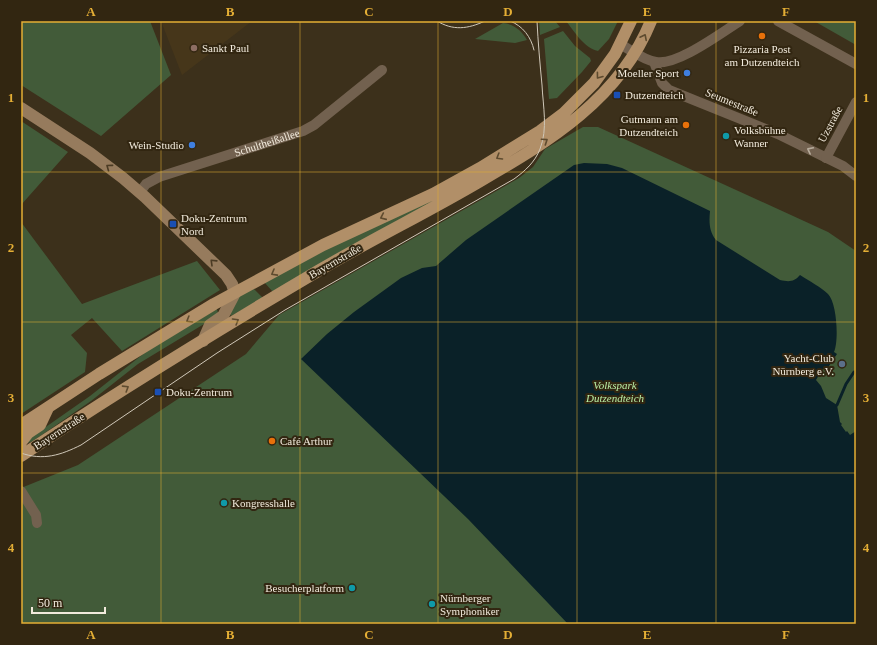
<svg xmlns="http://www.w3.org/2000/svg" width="877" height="645" font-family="'Times New Roman',serif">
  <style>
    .built { fill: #46361a }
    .green { fill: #425b39 }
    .water { fill: #0a2128 }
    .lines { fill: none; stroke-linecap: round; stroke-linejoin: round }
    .stream { stroke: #0a2128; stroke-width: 3 }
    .street { stroke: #72614f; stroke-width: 10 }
    .secondary { stroke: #967b5d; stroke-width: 12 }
    .primary { stroke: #b18f68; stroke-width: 12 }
    .tram { stroke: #d0c8b9; stroke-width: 1 }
    .oneway { stroke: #5e4b2f }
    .oneway2 { stroke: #b8ad9d }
    .oneway3 { stroke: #4b3b24 }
    .grid { fill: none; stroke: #e4ae35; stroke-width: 1; stroke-opacity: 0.55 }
    .food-dot { fill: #e8710a; stroke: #322611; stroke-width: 1.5 }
    .education-dot { fill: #8d6e63; stroke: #322611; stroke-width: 1.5 }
    .shop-dot { fill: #3f7fe0; stroke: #322611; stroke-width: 1.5 }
    .transit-dot { fill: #1a4fb4; stroke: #322611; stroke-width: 1.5 }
    .culture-dot { fill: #0f9aa8; stroke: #322611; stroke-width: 1.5 }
    .service-dot { fill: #5c6f8a; stroke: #322611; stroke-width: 1.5 }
    .labels { text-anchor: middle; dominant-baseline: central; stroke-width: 4; stroke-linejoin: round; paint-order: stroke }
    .poi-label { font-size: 11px; fill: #f2ebdd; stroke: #322611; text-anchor: start }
    .street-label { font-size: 11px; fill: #f2ebdd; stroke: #322611 }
    .park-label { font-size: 11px; font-style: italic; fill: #b9eea6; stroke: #322611 }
    .neatline { fill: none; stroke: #e4ae35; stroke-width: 1.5 }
    .grid-label { font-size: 13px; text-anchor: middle; font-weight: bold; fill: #e4ae35 }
  </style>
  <rect width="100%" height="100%" fill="#3c301b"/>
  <path class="built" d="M 161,21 L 252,21 L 182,75 Z"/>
  <path class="green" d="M 21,21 L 150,21 L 171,75 L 101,136 L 21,85 Z
    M 539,21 L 555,21 L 560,27 L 540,35 Z
    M 566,21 L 618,21 L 609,39 L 598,51 C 584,48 574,31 566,21 Z
    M 814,21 L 854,21 L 856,22 L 856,45 Z
    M 503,23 C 514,24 522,31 527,40 L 515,43 L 475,39 Z
    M 563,31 L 575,46 L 590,58 L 591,61 L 582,72 L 557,98 L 549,99 L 544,39 Z
    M 21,121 L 68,152 L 21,205 Z
    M 583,127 L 598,127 L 828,232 L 856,251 L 856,624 L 21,624 L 21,488 L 78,465 L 246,354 L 279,315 L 519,178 L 533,167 L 545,149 Z
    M 472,180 L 273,292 L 264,282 L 289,266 Z
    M 21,222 L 82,304 L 197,261 L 220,290 L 122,351 L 92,318 L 71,335 L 87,353 L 85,372 L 21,414 Z
    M 252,287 L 263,298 L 231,316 L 230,314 L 235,297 Z
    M 217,309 L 218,313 L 214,318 L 138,364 L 91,401 L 33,441 L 28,443 L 30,438 L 90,396 L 147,351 Z"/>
  <path class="water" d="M 584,163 L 607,164 L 622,168 L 710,211 C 709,222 709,231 716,240 L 780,280 C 789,282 794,282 800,275 C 809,281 821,287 828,294 C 837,303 839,341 834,352 L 837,354 L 827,369 L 825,366 L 824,367 L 816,380 L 821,386 L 826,398 L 837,405 L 840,422 L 842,424 L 841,425 L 846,432 L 847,431 L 850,435 L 856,431 L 856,624 L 568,624 L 468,519 L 301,359 L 327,334 L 354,312 L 401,278 L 422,268 L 436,266 L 466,240 L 574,165 Z"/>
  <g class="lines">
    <path class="stream" d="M 837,405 L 846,384 L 854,372 L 856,372"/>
    <g class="street">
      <path d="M 778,21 L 856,64"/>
      <path d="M 620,44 C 631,50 643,60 656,62 C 677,66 721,33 740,21"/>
      <path d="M 654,62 L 662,83 L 669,90 L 778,134 L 843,166 L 856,176"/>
      <path d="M 826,158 L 856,102"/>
      <path id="s1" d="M 140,192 L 146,184 L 159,177 L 303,131 L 314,125 L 382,70"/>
      <path d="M 21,491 L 36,515 L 37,523"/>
    </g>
    <path class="secondary" d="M 21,108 L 90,153 L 123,178 L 145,197 L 226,275 L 232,284 L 235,293 L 223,316 L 210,325 L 203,341"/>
    <path class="primary" d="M 21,425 L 99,374 L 214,304 L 323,245 L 433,194 L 480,168 L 540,131 L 564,113 L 594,83 L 615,54 L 631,21
      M 21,442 L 28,433 L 40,425 L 48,408
      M 21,456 C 118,391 218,330 318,271 C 372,239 428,212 482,180 C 550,141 620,98 651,21"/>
    <path class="tram" d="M 437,21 C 453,31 468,29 485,21
      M 510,21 C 523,26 531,37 534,50
      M 21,453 C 43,461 61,455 81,445 L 217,353 L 285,310 L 514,179 C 525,171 535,162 540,149 C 548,129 543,106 542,85 C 540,64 538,42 537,21"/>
  </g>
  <defs><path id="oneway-chevron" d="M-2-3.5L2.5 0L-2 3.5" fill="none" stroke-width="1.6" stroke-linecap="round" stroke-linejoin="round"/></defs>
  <g class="oneway">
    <use href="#oneway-chevron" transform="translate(644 37) rotate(-63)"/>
    <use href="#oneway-chevron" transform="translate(599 76) rotate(127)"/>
    <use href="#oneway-chevron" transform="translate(545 141) rotate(-34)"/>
    <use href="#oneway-chevron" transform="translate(499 157) rotate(149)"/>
    <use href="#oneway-chevron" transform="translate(383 217) rotate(156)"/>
    <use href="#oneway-chevron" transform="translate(274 273) rotate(151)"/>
    <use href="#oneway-chevron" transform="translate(189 320) rotate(149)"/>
    <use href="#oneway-chevron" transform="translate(236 321) rotate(-31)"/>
    <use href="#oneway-chevron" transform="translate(126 388) rotate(-32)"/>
  </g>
  <use class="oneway2" href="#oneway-chevron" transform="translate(810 150) rotate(-153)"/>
  <g class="oneway3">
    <use href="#oneway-chevron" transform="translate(109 167) rotate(-144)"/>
    <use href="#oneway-chevron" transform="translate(213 262) rotate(-136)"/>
  </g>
  <path class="grid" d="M 161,21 L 161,624M 300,21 L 300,624M 438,21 L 438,624M 577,21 L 577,624M 716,21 L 716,624M 21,172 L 856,172M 21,322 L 856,322M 21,473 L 856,473"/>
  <g class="food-dot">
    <circle cx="762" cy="36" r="4"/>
    <circle cx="686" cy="125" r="4"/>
    <circle cx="272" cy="441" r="4"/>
  </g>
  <circle class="education-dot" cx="194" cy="48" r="4"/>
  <g class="shop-dot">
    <circle cx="687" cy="73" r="4"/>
    <circle cx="192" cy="145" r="4"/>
  </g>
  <g class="transit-dot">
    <rect x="613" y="91" width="8" height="8" rx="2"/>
    <rect x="169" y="220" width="8" height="8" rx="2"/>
    <rect x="154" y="388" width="8" height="8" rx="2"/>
  </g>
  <g class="culture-dot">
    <circle cx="726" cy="136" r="4"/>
    <circle cx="224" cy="503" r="4"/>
    <circle cx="352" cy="588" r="4"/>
    <circle cx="432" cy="604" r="4"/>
  </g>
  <circle class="service-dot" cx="842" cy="364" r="4"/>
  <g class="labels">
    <g class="poi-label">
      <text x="202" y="48">Sankt Paul</text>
      <text x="762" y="49" text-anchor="middle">Pizzaria Post<tspan x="762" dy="13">am Dutzendteich</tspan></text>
      <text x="679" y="73" text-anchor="end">Moeller Sport</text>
      <text x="625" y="95">Dutzendteich</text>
      <text x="678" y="119" text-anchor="end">Gutmann am<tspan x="678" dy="13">Dutzendteich</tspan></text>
      <text x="734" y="130">Volksbühne<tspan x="734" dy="13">Wanner</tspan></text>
      <text x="184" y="145" text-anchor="end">Wein-Studio</text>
      <text x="181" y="218">Doku-Zentrum<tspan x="181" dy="13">Nord</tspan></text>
      <text x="834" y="358" text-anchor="end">Yacht-Club<tspan x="834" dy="13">Nürnberg e.V.</tspan></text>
      <text x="166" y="392">Doku-Zentrum</text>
      <text x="280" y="441">Café Arthur</text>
      <text x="232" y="503">Kongresshalle</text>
      <text x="344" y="588" text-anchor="end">Besucherplatform</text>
      <text x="440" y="598">Nürnberger<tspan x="440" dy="13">Symphoniker</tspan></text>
    </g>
    <g class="street-label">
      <text transform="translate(732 102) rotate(22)">Seumestraße</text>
      <text transform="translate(830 124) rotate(-62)">Uzstraße</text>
      <text stroke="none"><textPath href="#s1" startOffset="138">Schultheißallee</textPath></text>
      <text transform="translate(335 261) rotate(-30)">Bayernstraße</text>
      <text transform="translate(59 431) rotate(-33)">Bayernstraße</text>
    </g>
    <g class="park-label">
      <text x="615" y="385">Volkspark<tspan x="615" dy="13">Dutzendteich</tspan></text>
    </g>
  </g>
  <rect width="877" height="645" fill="none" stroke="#322611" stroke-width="44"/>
  <path d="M32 607v6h73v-6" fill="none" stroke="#f2ebdd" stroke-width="2"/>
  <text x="38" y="607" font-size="12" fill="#f2ebdd" stroke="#322611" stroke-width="3" paint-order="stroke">50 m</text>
  <rect x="22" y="22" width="833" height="601" class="neatline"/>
  <g class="grid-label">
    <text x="91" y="16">A</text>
    <text x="230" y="16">B</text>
    <text x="369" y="16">C</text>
    <text x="508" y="16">D</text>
    <text x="647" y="16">E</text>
    <text x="786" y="16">F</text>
    <text x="11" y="102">1</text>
    <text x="866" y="102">1</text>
    <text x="11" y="252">2</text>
    <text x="866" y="252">2</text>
    <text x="11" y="402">3</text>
    <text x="866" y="402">3</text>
    <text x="11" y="552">4</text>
    <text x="866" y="552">4</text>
    <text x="91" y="639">A</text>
    <text x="230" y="639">B</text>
    <text x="369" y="639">C</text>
    <text x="508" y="639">D</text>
    <text x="647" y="639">E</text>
    <text x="786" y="639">F</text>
  </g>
</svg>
